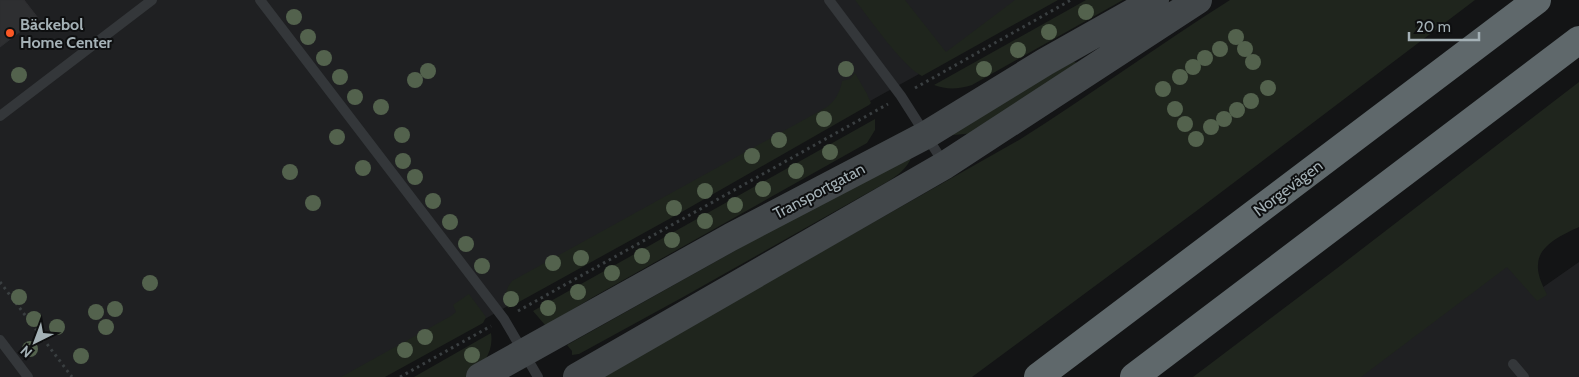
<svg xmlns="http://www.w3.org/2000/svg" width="1579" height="377" font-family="Cabin,sans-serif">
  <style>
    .built { fill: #1f2022 }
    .green { fill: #1f251d }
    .building { fill: #2e2f31; stroke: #2d2e31 }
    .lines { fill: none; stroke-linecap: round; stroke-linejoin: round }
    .path { stroke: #3a3f41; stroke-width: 3; stroke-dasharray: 2.5 4; stroke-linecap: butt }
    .lane { stroke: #34373a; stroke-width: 10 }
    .secondary { stroke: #42474a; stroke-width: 28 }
    .highway { stroke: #5f686b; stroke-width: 28 }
    .tree { fill: #53624d }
    .poi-dot { fill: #fb5825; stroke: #0e0f10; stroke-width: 2 }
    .labels { text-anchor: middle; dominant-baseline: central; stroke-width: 4; stroke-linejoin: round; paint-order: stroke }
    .poi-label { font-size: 16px; font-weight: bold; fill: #a4b1b6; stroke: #0e0f10; text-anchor: start }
    .street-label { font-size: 16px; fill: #a4b1b6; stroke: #0e0f10 }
  </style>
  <rect width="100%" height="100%" fill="#131415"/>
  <path class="built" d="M 0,0 L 1054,0 L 879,96 L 382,377 L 0,377 Z
    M 1515,256 L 1539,290 L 1579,262 L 1579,377 L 1346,377 Z"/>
  <path class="green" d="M 855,0 L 905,0 L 946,52 L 1015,0 L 1058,0 L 922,76 C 903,67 869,18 855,0 Z
    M 1086,0 L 1123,0 L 972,85 C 959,89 947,90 934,85 Z
    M 1230,0 L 1475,0 L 1195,212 L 972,377 L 600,377 L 1019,140 C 1090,95 1159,45 1230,0 Z
    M 1073,62 L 1075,62 L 1077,63 L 974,133 L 954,135 L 946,133 Z
    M 855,73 L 867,94 L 871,103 L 869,105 L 680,213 L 508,308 C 505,298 505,289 512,281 L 827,107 C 836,100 840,92 842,81 L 850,79 Z
    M 1579,82 L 1579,227 C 1564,234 1538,245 1538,265 C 1537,275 1543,286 1547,295 L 1537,301 L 1507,267 L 1361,377 L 1193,377 L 1336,269 Z
    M 875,119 L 875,130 L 867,143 L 595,296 L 552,322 L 545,325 L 533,311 Z
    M 909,153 L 912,156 C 907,169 898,175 887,182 L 685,296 L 579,354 L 572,355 L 572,351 L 567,345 Z
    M 469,294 L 486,317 L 483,323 L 385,377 L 341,377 L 451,316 L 456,312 L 453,305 Z
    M 491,333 C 494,352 483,363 472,377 L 414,377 Z"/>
  <path class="building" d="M 0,0 L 24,0 L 38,18 L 0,47 Z"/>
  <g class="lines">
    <path class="path" d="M 915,88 L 1071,0
      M 0,282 L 72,377
      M 518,311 L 888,104
      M 400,377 L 491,326"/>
    <path class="lane" d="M 260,0 L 504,319 L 538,377
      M 829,0 L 901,96 L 945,165
      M 0,116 L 152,0
      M 0,340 L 28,377
      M 1513,364 L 1524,377"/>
    <path class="secondary" d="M 480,377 L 731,237 L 926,135 L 1045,62 L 1155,0
      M 577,377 L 945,165 L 1198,0"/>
    <path class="highway" d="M 1038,377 L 1537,0
      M 1134,377 L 1579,40"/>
  </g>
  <g class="tree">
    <circle cx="1086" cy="12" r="8"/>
    <circle cx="294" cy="17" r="8"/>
    <circle cx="1049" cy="32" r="8"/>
    <circle cx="308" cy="37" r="8"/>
    <circle cx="1236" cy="37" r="8"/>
    <circle cx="1220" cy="49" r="8"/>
    <circle cx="1245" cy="49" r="8"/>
    <circle cx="1018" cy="50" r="8"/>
    <circle cx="324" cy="58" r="8"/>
    <circle cx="1205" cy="58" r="8"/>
    <circle cx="1253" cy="62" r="8"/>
    <circle cx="1193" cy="67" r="8"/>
    <circle cx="846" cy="69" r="8"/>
    <circle cx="984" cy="69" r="8"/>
    <circle cx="428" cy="71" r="8"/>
    <circle cx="19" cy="75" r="8"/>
    <circle cx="340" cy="77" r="8"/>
    <circle cx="1180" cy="77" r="8"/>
    <circle cx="415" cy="80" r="8"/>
    <circle cx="1268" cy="88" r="8"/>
    <circle cx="1163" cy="89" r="8"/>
    <circle cx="355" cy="97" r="8"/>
    <circle cx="1251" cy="101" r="8"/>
    <circle cx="381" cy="107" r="8"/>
    <circle cx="1175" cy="109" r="8"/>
    <circle cx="1237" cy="110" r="8"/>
    <circle cx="824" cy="119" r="8"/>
    <circle cx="1224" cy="119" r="8"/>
    <circle cx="1185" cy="124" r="8"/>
    <circle cx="1211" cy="127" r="8"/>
    <circle cx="402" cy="135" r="8"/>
    <circle cx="337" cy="137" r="8"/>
    <circle cx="1196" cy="139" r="8"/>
    <circle cx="779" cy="140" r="8"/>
    <circle cx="830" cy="152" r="8"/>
    <circle cx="752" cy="156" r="8"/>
    <circle cx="403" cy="161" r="8"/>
    <circle cx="363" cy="168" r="8"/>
    <circle cx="796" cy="171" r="8"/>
    <circle cx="290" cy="172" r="8"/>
    <circle cx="415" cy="177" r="8"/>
    <circle cx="763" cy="189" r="8"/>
    <circle cx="705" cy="191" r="8"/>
    <circle cx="433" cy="201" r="8"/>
    <circle cx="313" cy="203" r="8"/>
    <circle cx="735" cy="205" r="8"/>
    <circle cx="674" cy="208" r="8"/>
    <circle cx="705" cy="221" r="8"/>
    <circle cx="450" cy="222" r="8"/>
    <circle cx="672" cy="240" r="8"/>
    <circle cx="466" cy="244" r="8"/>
    <circle cx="642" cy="256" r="8"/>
    <circle cx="581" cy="258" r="8"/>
    <circle cx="553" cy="263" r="8"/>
    <circle cx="482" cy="266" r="8"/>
    <circle cx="612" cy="273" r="8"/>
    <circle cx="150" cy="283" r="8"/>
    <circle cx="578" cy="292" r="8"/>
    <circle cx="19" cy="297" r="8"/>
    <circle cx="511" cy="299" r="8"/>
    <circle cx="548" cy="308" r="8"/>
    <circle cx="115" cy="309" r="8"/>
    <circle cx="96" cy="312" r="8"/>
    <circle cx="34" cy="319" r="8"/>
    <circle cx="57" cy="327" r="8"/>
    <circle cx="106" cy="327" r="8"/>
    <circle cx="425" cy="337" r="8"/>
    <circle cx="30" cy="349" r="8"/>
    <circle cx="405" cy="350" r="8"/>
    <circle cx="472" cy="355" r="8"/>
    <circle cx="81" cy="356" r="8"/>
  </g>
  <circle class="poi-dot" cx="10" cy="33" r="5"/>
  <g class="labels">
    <g class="poi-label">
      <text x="20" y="24">Bäckebol<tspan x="20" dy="18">Home Center</tspan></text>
    </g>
    <g class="street-label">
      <text transform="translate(1288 188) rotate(-37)">Norgevägen</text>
      <text transform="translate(819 191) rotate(-28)">Transportgatan</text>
    </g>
  </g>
  <g transform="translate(35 342) rotate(222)" stroke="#0e0f10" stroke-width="4" paint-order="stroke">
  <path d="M0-4L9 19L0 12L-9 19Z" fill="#a4b1b6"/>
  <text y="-8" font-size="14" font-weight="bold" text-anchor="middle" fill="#a4b1b6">N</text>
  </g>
  <path d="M1409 32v8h70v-8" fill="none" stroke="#a4b1b6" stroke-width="2.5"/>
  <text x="1416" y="32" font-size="15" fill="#a4b1b6" stroke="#0e0f10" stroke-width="4" paint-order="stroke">20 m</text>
</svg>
